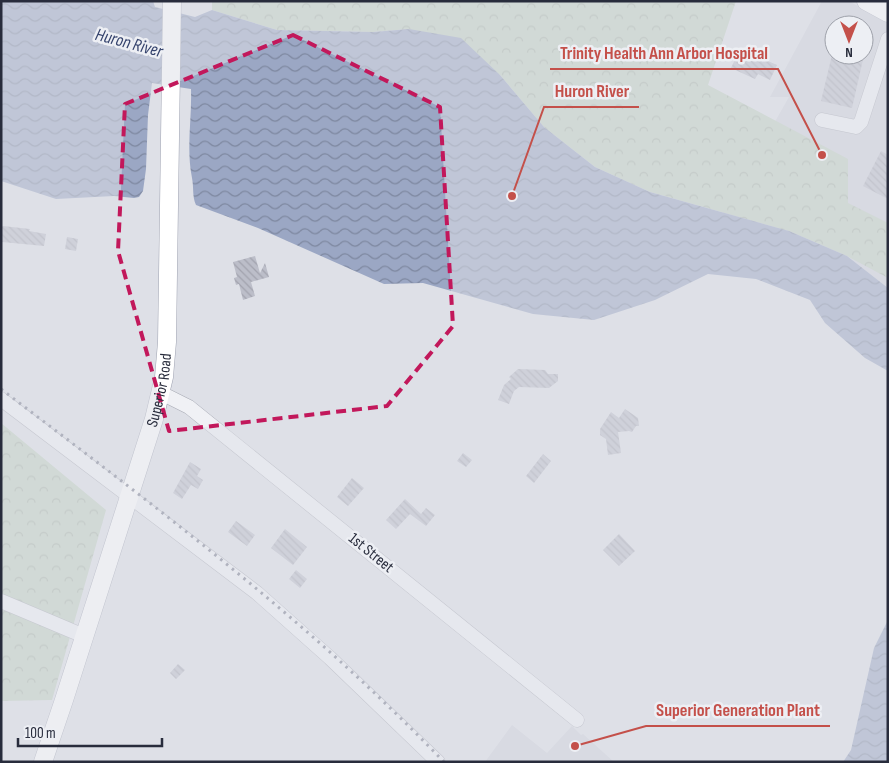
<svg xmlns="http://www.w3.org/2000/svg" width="889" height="763" font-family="'Sofia Sans Condensed',sans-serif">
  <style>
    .built { fill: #d0d2db; fill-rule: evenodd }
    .forest { fill: url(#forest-crowns) }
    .water { fill: url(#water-waves) }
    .building { fill: url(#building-back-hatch) }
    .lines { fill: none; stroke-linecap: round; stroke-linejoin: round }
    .minor-casing { stroke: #a7aab4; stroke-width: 15 }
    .major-casing { stroke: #9ea2b1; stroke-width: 19 }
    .minor { stroke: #f0f1f5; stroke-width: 14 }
    .major { stroke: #fff; stroke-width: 18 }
    .rail { stroke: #797d8f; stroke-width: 3; stroke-dasharray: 2.5 5; stroke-linecap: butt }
    .marked { fill: none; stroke: #c2185b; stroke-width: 4; stroke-dasharray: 10 6; stroke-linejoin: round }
    .labels { text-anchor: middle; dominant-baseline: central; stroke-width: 5; stroke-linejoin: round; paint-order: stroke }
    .street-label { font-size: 16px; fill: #282c3c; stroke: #edeff4 }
    .water-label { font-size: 18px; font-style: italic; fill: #35436d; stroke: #edeff4 }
    .leader { fill: none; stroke: #c4504a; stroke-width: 2 }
    .callout-dot { fill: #c4504a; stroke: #edeff4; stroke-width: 2 }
    .callout-label { font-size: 18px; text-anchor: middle; font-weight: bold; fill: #c4504a; stroke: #edeff4; stroke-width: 5; stroke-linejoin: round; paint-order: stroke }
  </style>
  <defs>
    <pattern id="forest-crowns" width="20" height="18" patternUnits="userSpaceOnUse" patternTransform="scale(1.25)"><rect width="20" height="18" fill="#c1d0c0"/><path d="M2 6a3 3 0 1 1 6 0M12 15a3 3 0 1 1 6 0" fill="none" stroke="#a6b3a6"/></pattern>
    <pattern id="water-waves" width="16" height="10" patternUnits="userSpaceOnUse" patternTransform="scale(1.25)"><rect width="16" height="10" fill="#9ba7c4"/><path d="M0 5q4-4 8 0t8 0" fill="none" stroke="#7e88a0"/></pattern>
    <pattern id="building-back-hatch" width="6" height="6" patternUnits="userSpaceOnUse" patternTransform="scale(1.25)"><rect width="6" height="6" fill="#bcbec9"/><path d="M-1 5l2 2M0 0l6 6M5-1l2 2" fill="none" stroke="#a2a3ae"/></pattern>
  </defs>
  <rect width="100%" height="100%" fill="#dee0e7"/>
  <path class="built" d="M 822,1 L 849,1 L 888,24 L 888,288 L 847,256 L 789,231 L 723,213 L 789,97 L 770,97 ZM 834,25 L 864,25 L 864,55 L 834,55 Z
    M 512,725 L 547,753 L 572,726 L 581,735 L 583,734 L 614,762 L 485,762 Z"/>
  <path class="forest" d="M 212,1 L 736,1 L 708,85 L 848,159 L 848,203 L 888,223 L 888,278 L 847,256 L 789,231 L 650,192 L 595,167 L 544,127 L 500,75 L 409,29 L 373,32 L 277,30 L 212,10 Z
    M 1,423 L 106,510 L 52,700 L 1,701 Z"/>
  <path class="water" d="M 1,1 L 153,1 L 155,7 L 195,17 L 212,10 L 277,30 L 373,32 L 409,29 L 461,38 L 500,75 L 544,127 L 595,167 L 650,192 L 789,231 L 847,256 L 888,288 L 888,371 L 865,358 L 825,323 L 810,300 L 756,279 L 708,274 L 655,300 L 594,320 L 533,314 L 423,283 L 384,284 L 258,228 L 196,205 C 192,196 194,188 192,178 C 186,147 192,120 191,89 L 152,83 L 148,115 L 146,169 L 143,191 L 139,197 L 134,198 L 114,196 L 56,199 L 1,181 Z
    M 888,620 L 888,762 L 843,762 L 851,750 L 874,648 Z"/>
  <path class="building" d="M 740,49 L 777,65 L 770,80 L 758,74 L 755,79 L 731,68 Z
    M 832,55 L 864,55 L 852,108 L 821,101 Z
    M 881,151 L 888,155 L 888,199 L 863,186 Z
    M 3,226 L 30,229 L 29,231 L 46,234 L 44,246 L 2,242 L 1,227 Z
    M 67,237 L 78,239 L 76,251 L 65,249 Z
    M 255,256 L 260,273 L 265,263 L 269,277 L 251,282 L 255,296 L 243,300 L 239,284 L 236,285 L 234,278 L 237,277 L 233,262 Z
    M 518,369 L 545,370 L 548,374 L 558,374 L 558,381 L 549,388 L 519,387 L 514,391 L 509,404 L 498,400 L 504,385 L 511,379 L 509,377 Z
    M 625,409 L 638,418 L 639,426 L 636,426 L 632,432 L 629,431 L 618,432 L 621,453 L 608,455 L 606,439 L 600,435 L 600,429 L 611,412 L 619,418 Z
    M 463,453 L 472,460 L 466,467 L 457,461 Z
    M 543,454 L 551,461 L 534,483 L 526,476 Z
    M 190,462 L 201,469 L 197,476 L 203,480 L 198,489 L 191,485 L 182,499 L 173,493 Z
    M 352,478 L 364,488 L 348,506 L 337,497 Z
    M 405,499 L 421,514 L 426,508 L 435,515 L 426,526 L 410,514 L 396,529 L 386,520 Z
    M 236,521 L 255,535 L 247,546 L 228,532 Z
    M 285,529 L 307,547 L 293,565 L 271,548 Z
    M 619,534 L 635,551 L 619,566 L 603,550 Z
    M 296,570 L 307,579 L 300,588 L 289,579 Z
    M 178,664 L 185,670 L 176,679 L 170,673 Z"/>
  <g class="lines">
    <defs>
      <path id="minor" d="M 822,120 L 856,127 L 861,122 L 888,39
        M 161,393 L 189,407 L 577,720
        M 1,399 L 257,593 L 330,658 L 438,762
        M 1,601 L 84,636"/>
      <g id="major">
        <path d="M 866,1 L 888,13"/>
        <path id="s1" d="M 43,762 L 64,700 L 154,419 L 164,377 L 167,342 L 172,1"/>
      </g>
    </defs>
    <use href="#minor" class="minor-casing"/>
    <use href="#major" class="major-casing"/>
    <use href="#minor" class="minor"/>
    <use href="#major" class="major"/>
    <path class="rail" d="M 1,389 C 156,507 309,621 444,762"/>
  </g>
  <path d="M0 0H889V763H0ZM 293,35 L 440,107 L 453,326 L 387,406 L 169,431 L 118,251 L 125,104 Z" fill="#dee0e7" fill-opacity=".55" fill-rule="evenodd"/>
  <path class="marked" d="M 293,35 L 440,107 L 453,326 L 387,406 L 169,431 L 118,251 L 125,104 Z"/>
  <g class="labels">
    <g class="street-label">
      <text stroke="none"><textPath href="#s1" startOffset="390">Superior Road</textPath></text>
      <text transform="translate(371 553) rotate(39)">1st Street</text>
    </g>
    <g class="water-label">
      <text transform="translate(129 43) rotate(15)">Huron River</text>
    </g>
  </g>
  <path class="leader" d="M822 155L778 69H550M512 196L544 107H639M575 746L646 726H830"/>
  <g class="callout-dot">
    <circle cx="822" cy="155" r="5"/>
    <circle cx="512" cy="196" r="5"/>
    <circle cx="575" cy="746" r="5"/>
  </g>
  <g class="callout-label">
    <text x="664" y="59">Trinity Health Ann Arbor Hospital</text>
    <text x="592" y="97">Huron River</text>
    <text x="738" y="716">Superior Generation Plant</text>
  </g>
  <rect width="889" height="763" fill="none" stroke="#282c3c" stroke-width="5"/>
  <g transform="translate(849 40) rotate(180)"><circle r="24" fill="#edeff4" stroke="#9ea1aa"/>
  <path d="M0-4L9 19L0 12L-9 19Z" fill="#c4504a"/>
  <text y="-8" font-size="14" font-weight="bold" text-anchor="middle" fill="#282c3c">N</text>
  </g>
  <path d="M18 738v8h144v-8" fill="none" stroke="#282c3c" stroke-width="2.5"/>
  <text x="25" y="738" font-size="15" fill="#282c3c" stroke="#edeff4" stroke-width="4" paint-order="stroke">100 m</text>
</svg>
